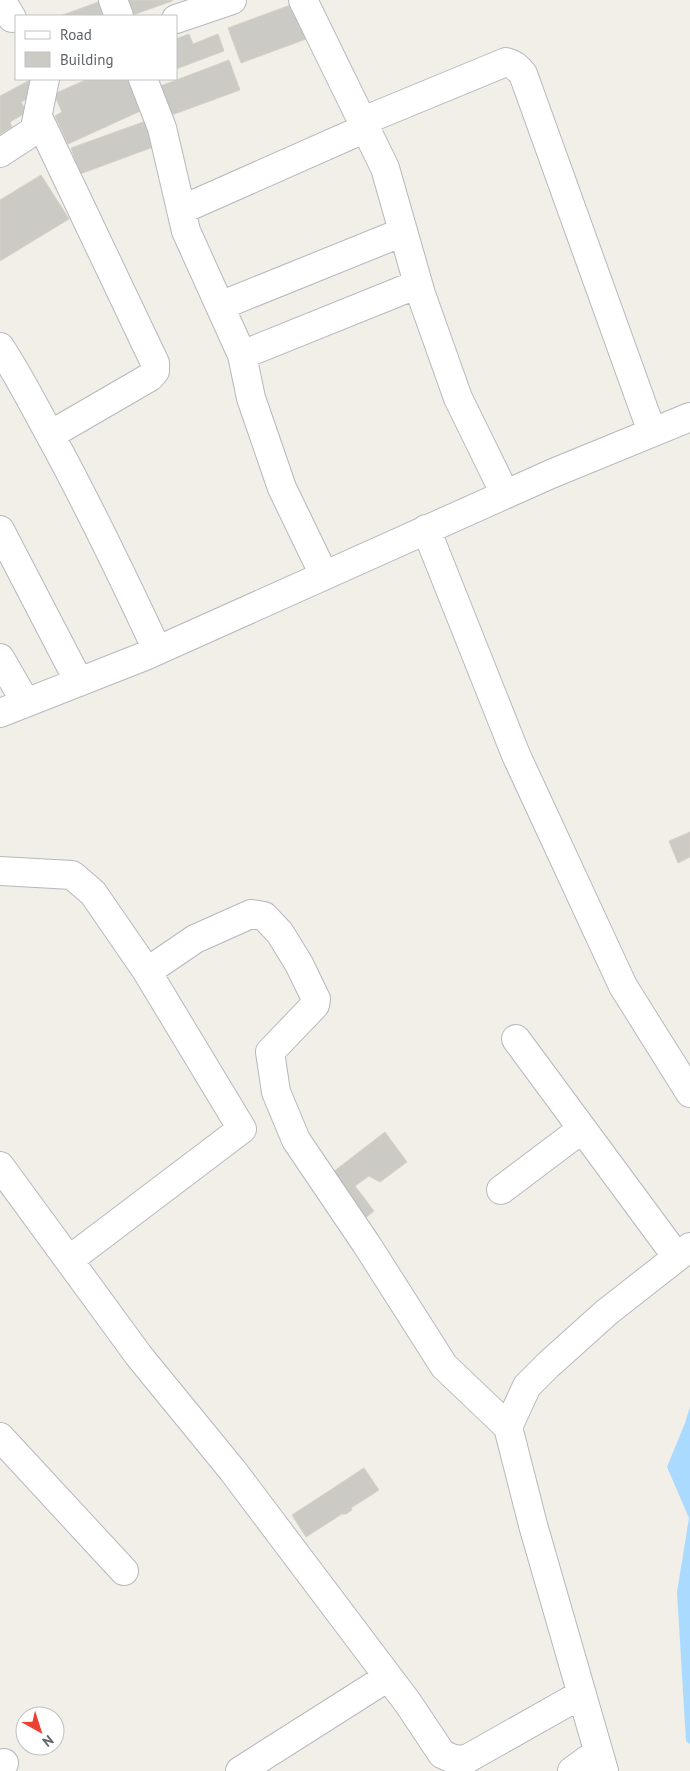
<svg xmlns="http://www.w3.org/2000/svg" width="690" height="1771" font-family="'PT Sans',sans-serif">
  <style>
    .water { fill: #aadaff }
    .building { fill: #cccac5; stroke: #d6d1c6 }
    .lines { fill: none; stroke-linecap: round; stroke-linejoin: round }
    .minor-casing { stroke: #b5b8bc; stroke-width: 30 }
    .minor { stroke: #fff; stroke-width: 28 }
  </style>
  <rect width="100%" height="100%" fill="#f1efe8"/>
  <path class="water" d="M 690,1407 L 690,1744 L 686,1741 L 677,1592 L 689,1518 L 667,1467 L 685,1423 Z"/>
  <path class="building" d="M 124,0 L 172,0 L 172,1 L 130,16 Z
    M 101,1 L 107,16 L 60,16 Z
    M 293,4 L 306,39 L 241,63 L 228,28 Z
    M 189,34 L 193,44 L 218,34 L 224,51 L 176,69 L 176,39 Z
    M 229,60 L 240,90 L 169,116 L 158,87 Z
    M 32,79 L 39,93 L 21,102 L 27,112 L 10,122 L 12,127 L 0,134 L 0,96 Z
    M 88,79 L 133,79 L 147,108 L 68,144 L 55,116 L 62,112 L 54,94 Z
    M 146,121 L 156,146 L 80,174 L 71,148 Z
    M 41,175 L 69,219 L 0,261 L 0,200 Z
    M 690,832 L 690,857 L 678,863 L 669,841 Z
    M 385,1132 L 407,1162 L 380,1182 L 369,1176 L 355,1186 L 374,1211 L 358,1224 L 324,1179 Z
    M 364,1468 L 379,1490 L 351,1508 L 352,1510 L 346,1514 L 342,1514 L 306,1537 L 292,1515 Z"/>
  <g class="lines">
    <defs>
      <path id="minor" d="M 1,0 L 12,18
        M 113,0 L 119,16
        M 303,0 L 385,168 L 421,294 L 458,398 L 505,494
        M 176,19 L 232,0
        M 143,79 L 162,128 L 186,231 L 242,355 L 251,398 L 282,488 L 324,575
        M 38,117 L 155,363 L 155,371 L 150,377 L 50,435
        M 363,121 L 506,62 C 514,64 518,68 523,74 L 652,432
        M 0,153 L 32,132 L 35,128 L 45,79
        M 181,210 L 366,128
        M 220,306 L 403,232
        M 0,347 C 18,374 33,404 49,433 C 88,504 123,577 157,650
        M 242,355 L 418,284
        M 426,529 L 516,755 L 623,986 L 690,1093
        M 0,530 L 79,682
        M 0,658 L 26,703
        M 0,713 L 145,656 L 551,474 L 690,417
        M 0,871 L 72,875 L 93,893 L 146,970 L 151,969 L 195,939 L 251,914 L 264,916 L 280,933 L 299,964 L 316,999 L 315,1005 L 270,1052 L 276,1092 L 296,1140 L 367,1245 L 444,1366 L 508,1427
        M 516,1039 L 677,1257
        M 0,1166 L 139,1356 L 233,1471 L 408,1703 L 442,1754 L 453,1759 L 465,1760 L 582,1694
        M 501,1190 L 582,1129
        M 69,1260 L 242,1129 L 146,970
        M 0,1437 L 124,1571
        M 0,1765 L 4,1763
        M 240,1771 L 388,1677
        M 572,1771 L 598,1752
        M 604,1771 L 533,1525 L 508,1427 L 527,1386 L 548,1365 L 607,1312 L 690,1247"/>
    </defs>
    <use href="#minor" class="minor-casing"/>
    <use href="#minor" class="minor"/>
  </g>
  <rect x="15" y="15" width="162" height="65" fill="#ffffff" stroke="#bfc1c3"/>
  <rect x="25" y="31" width="25" height="8" fill="#ffffff" stroke="#bfc1c3"/>
  <text x="60" y="40" font-size="15" fill="#5f6368">Road</text>
  <rect x="25" y="52" width="25" height="15" fill="#cccac5" stroke="#bfc1c3"/>
  <text x="60" y="65" font-size="15" fill="#5f6368">Building</text>
  <g transform="translate(40 1731) rotate(141)"><circle r="24" fill="#ffffff" stroke="#bfc1c3"/>
  <path d="M0-4L9 19L0 12L-9 19Z" fill="#ea4335"/>
  <text y="-8" font-size="14" font-weight="bold" text-anchor="middle" fill="#5f6368">N</text>
  </g>
</svg>
